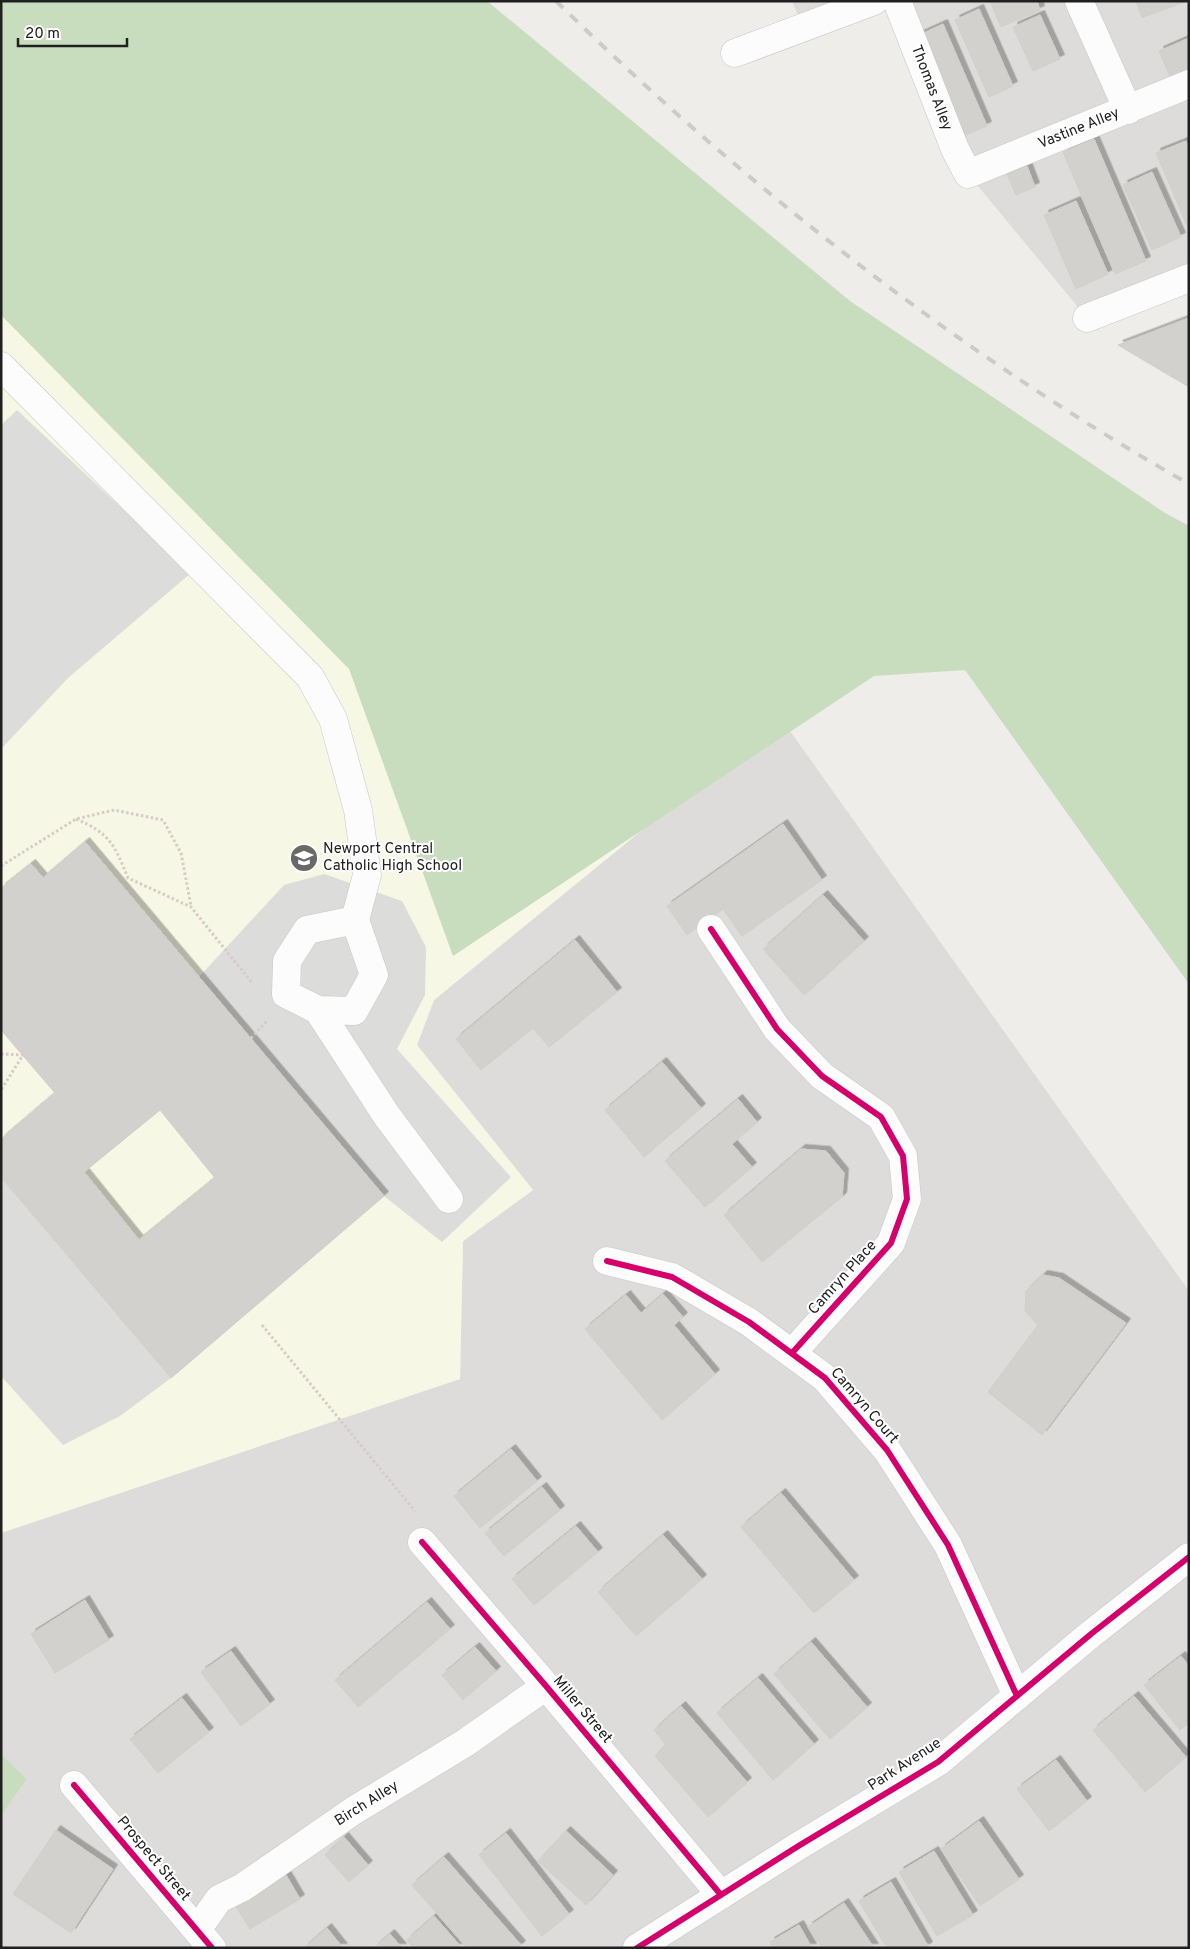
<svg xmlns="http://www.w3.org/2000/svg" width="1190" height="1949" font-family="Overpass,sans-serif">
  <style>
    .residential { fill: #dddcda }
    .education { fill: #f6f7e5 }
    .religious { fill: #dcdcda }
    .forest { fill: #c7ddbe }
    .building { fill: #d2d1ce; stroke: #d1cfca; fill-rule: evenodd; filter: url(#shadow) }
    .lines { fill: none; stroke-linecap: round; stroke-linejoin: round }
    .minor-casing { stroke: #c7c6c5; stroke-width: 29 }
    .path { stroke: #d7cbc7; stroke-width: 3; stroke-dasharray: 2.5 2.5; stroke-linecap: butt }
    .minor { stroke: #fcfcfc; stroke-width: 28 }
    .rail { stroke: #cbcbca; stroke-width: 4; stroke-dasharray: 10 10; stroke-linecap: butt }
    .cycleway-casing { stroke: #fff; stroke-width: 9 }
    .cycleway { stroke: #d6006c; stroke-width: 6 }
    .labels { text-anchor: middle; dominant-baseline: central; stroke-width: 4; stroke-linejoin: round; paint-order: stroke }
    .street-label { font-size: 15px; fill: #202020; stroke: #fff }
    .poi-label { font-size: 15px; fill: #202020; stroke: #fff; text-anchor: start }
  </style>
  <defs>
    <filter id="shadow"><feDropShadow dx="4.5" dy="-4.5" stdDeviation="0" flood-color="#0004"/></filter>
  </defs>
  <rect width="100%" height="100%" fill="#eeede9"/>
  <path class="residential" d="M 792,1 L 874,1 L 803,27 Z
    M 897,1 L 1189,1 L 1189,278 L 1087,318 L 968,174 Z
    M 780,717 L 1189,1291 L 1189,1948 L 1,1948 L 1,1816 L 27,1779 L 1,1754 L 1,1533 L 460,1379 L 463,1241 L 533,1190 L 417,1045 L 434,1000 Z"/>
  <path class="education" d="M 2,1 L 1067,483 L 434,1000 L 417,1045 L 533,1190 L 463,1241 L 460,1379 L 1,1533 Z"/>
  <path class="religious" d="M 17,410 L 191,573 L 68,678 L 1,749 L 1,425 Z
    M 324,874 L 402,901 L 426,947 L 425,995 L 397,1049 L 511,1177 L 442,1242 L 384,1196 L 199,977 L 284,885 Z
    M 1,1177 L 171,1378 L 120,1416 L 63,1445 L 1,1376 Z"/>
  <path class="forest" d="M 1,1 L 487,1 L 850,301 L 1165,513 L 1189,526 L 1189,984 L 965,670 L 874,676 L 453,956 L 349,669 L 1,315 Z
    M 1,1754 L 27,1779 L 1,1816 Z"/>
  <path class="building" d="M 990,1 L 1037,1 L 1040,10 L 1001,27 Z
    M 1136,1 L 1187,1 L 1142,18 Z
    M 979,9 L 1013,86 L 989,97 L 955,20 Z
    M 1040,15 L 1060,59 L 1033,71 L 1013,27 Z
    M 943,24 L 987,126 L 961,137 L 917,36 Z
    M 1189,38 L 1189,71 L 1171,79 L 1159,51 Z
    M 1094,139 L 1146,261 L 1115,274 L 1063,152 Z
    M 1186,141 L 1189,148 L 1189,230 L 1156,153 Z
    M 1027,166 L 1035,187 L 1016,195 L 1007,174 Z
    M 1152,172 L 1181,237 L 1152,250 L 1123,185 Z
    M 1076,201 L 1108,274 L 1076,289 L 1044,215 Z
    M 1189,318 L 1189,387 L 1118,345 Z
    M 783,824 L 822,880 L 742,936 L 723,909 L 687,935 L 667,906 Z
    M 85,842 L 384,1196 L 171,1378 L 1,1177 L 1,1139 L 55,1093 L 1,1030 L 1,888 L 31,864 L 43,878 ZM 160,1110 L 215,1178 L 139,1240 L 84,1172 Z
    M 823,895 L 864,941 L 804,995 L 763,949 Z
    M 575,940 L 617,992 L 549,1047 L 533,1028 L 481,1070 L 456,1039 Z
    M 662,1062 L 701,1108 L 644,1157 L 605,1110 Z
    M 738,1099 L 757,1122 L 732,1144 L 752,1167 L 705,1207 L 665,1161 Z
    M 801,1149 L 826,1151 L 844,1173 L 842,1197 L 762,1262 L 724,1215 Z
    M 1043,1275 L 1059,1278 L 1126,1323 L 1042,1435 L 988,1392 L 1038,1325 L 1025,1311 L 1026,1291 Z
    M 663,1294 L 683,1317 L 674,1325 L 715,1374 L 662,1420 L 585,1329 L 626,1295 L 641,1313 Z
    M 511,1449 L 537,1481 L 480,1528 L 454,1496 Z
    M 542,1487 L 560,1510 L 504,1556 L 485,1533 Z
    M 781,1493 L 854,1580 L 814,1613 L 741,1527 Z
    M 576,1526 L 598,1552 L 534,1605 L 512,1579 Z
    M 663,1535 L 702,1579 L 636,1636 L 598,1592 Z
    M 85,1600 L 109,1640 L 55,1673 L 31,1634 Z
    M 427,1602 L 450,1629 L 358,1707 L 335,1680 Z
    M 811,1642 L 867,1707 L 830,1739 L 774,1674 Z
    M 475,1647 L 496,1671 L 463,1700 L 442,1675 Z
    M 231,1651 L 270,1704 L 241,1726 L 201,1672 Z
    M 1181,1656 L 1189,1666 L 1189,1723 L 1180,1730 L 1144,1685 Z
    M 758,1678 L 814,1744 L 773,1780 L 717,1713 Z
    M 1134,1696 L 1186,1757 L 1145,1792 L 1093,1730 Z
    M 182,1698 L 209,1732 L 158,1773 L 130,1739 Z
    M 681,1706 L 747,1782 L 708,1817 L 655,1756 L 666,1745 L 654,1730 Z
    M 1056,1760 L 1087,1801 L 1049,1831 L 1017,1789 Z
    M 979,1821 L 1019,1879 L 980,1906 L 941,1849 Z
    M 56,1830 L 113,1869 L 71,1933 L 13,1894 Z
    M 566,1831 L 613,1875 L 586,1905 L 538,1861 Z
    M 506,1833 L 569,1914 L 542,1936 L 479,1855 Z
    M 344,1837 L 368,1865 L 349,1882 L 325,1855 Z
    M 934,1851 L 973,1915 L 937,1936 L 899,1872 Z
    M 444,1857 L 521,1945 L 518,1948 L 467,1948 L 412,1885 Z
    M 286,1875 L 300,1899 L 250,1929 L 235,1905 Z
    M 891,1882 L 928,1946 L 926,1948 L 887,1948 L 859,1901 Z
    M 844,1903 L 874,1948 L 822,1948 L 808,1927 Z
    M 434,1916 L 462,1948 L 413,1948 L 407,1940 Z
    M 799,1925 L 812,1948 L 773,1948 L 770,1942 Z
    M 327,1928 L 343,1948 L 304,1948 Z
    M 390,1934 L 402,1948 L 374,1948 Z"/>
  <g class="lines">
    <defs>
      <path id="minor" d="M 897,1 L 955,149 L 968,174 L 1189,84
        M 1079,1 L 1128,110
        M 735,53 L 874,1
        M 1087,318 L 1189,278
        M 1,366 L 310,677 L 333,719 L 358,810 L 367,875 L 355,920 L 374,975 L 354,1011 L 318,1010 L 286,994 L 287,961 L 307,930 L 355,920
        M 711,929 L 777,1029 L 822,1076 L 881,1117 L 903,1156 L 907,1199 L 891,1243 L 792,1353
        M 318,1010 L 387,1116 L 449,1199
        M 607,1261 L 672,1277 L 749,1322 L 825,1378 L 887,1450 L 948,1545 L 1017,1696
        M 422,1542 L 546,1686 L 721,1895
        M 74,1785 L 212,1948
        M 197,1930 L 219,1899 L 243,1887 L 353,1811 L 465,1743 L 546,1686
        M 637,1948 L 800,1845 L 938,1762 L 1091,1634 L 1189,1557"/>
    </defs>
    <use href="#minor" class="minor-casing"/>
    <path class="path" d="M 76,819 C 110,833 115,846 128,878 L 191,907 L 253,984
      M 1,866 L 76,819 L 114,810 L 163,820 L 181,853 L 191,906
      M 251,1038 L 267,1021
      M 1,1054 L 23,1055 L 1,1090
      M 262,1325 L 415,1511"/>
    <use href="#minor" class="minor"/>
    <path class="rail" d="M 556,1 C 745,186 958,353 1189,484"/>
    <defs>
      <path id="cycleway" d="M 711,929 L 777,1029 L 822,1076 L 881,1117 L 903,1156 L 907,1199 L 891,1243 L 792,1353
        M 607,1261 L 672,1277 L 749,1322 L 825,1378 L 887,1450 L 948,1545 L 1017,1696
        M 422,1542 L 546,1686 L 721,1895
        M 74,1785 L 212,1948
        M 637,1948 L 800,1845 L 938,1762 L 1091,1634 L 1189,1557"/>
    </defs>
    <use href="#cycleway" class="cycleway-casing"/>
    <use href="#cycleway" class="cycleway"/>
  </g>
  <defs>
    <symbol id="school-disc" viewBox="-11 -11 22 22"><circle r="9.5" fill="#686866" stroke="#fff"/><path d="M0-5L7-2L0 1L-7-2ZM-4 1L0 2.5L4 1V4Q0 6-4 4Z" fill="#fff"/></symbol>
  </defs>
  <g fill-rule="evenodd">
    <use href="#school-disc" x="288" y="842" width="32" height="32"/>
  </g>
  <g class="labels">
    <g class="street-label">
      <text transform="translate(931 88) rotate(69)">Thomas Alley</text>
      <text transform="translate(1079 129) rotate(-22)">Vastine Alley</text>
      <text transform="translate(843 1278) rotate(-48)">Camryn Place</text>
      <text transform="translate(864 1406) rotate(49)">Camryn Court</text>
      <text transform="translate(582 1710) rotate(50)">Miller Street</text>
      <text transform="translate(905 1765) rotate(-33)">Park Avenue</text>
      <text transform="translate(367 1804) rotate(-32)">Birch Alley</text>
      <text transform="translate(153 1859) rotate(50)">Prospect Street</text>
    </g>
    <g class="poi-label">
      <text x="323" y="849">Newport Central<tspan x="323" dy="17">Catholic High School</tspan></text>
    </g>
  </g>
  <rect width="1190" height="1949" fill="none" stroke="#202020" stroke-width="5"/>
  <path d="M18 38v8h109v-8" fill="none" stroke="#202020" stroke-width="2.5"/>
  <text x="25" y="38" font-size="15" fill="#202020" stroke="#ffffff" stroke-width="4" paint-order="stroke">20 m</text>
</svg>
